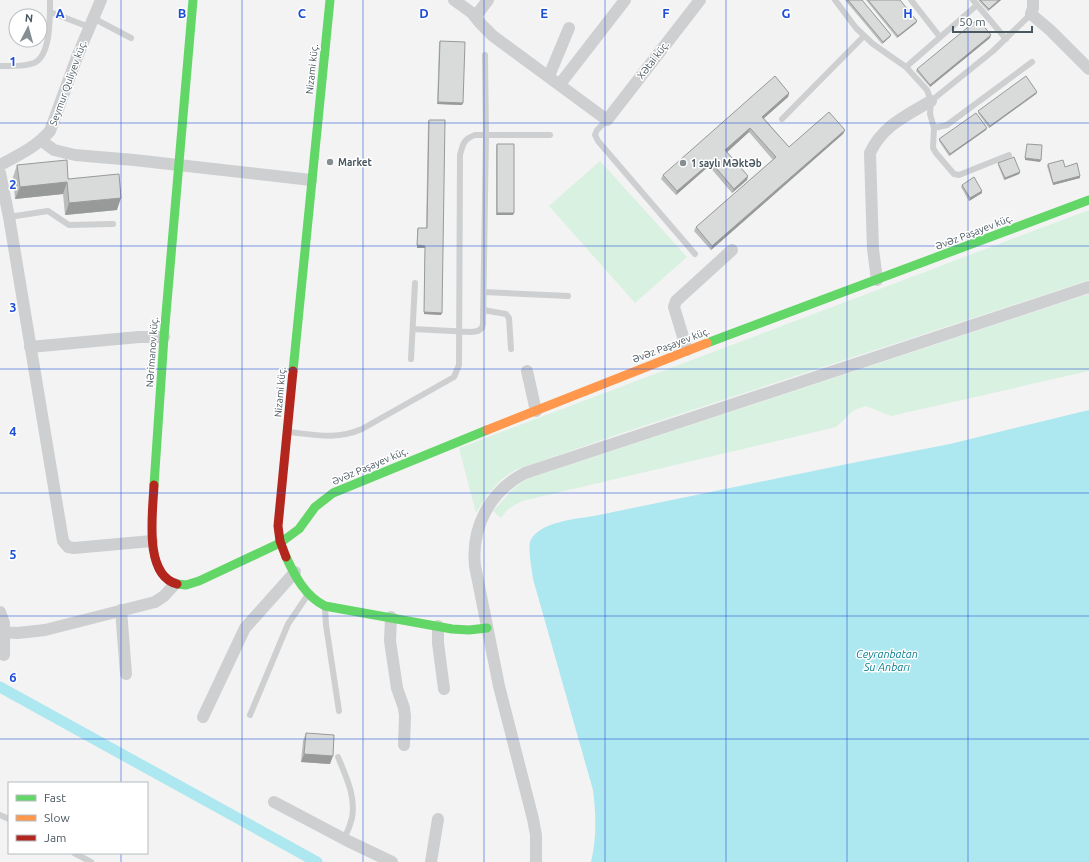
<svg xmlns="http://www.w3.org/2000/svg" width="1089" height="862" font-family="Ubuntu,sans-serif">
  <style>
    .green { fill: #d8f1e0 }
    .water { fill: #ade7ef }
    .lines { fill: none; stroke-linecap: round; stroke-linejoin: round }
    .canal { stroke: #ade7ef; stroke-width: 11 }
    .lane { stroke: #cdcfd1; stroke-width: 6 }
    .street { stroke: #cdcfd1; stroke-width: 12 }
    .fast { stroke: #63d668; stroke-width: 9 }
    .slow { stroke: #ff974d; stroke-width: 9 }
    .jam { stroke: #b3261e; stroke-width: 9 }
    .wall { fill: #bbbcbc }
    .shaded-wall { fill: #989999 }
    .building { fill: #d9dbdb; stroke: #989999 }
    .grid { fill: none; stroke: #1d4ed8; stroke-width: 1; stroke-opacity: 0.55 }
    .poi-dot { fill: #848e93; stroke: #fff; stroke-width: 1.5 }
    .labels { text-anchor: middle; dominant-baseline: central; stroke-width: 3; stroke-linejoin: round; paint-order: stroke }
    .street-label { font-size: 10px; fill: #495760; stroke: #fff }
    .poi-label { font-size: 10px; font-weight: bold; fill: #495760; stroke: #fff; text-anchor: start }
    .water-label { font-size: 11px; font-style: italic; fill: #0d8091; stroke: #fff }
    .grid-label { font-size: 13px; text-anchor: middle; font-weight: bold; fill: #1d4ed8; stroke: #fff; stroke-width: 3; stroke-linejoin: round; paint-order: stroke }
  </style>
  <rect width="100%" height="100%" fill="#f3f3f3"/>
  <path class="green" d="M 600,161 L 687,257 L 635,303 L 549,206 Z
    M 1089,210 L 1089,280 L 625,432 L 515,470 L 502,479 L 488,494 L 476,513 L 459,448 Z
    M 1089,294 L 1089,371 L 891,416 L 866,406 L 854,410 L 836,427 L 522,501 L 508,509 L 501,518 L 493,511 L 514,488 L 527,479 Z"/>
  <path class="water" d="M 1089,410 L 1089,862 L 591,862 C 597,837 596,815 593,790 L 533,579 C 532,570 528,550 530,542 C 537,522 576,519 594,516 L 857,462 L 950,444 Z"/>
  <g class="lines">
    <path class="canal" d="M 0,687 L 317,862"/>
    <path class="lane" d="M 835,0 L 856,28 L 873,44 L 906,67 L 927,90 L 931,101 L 930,114 L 934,128 L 933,148 L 936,153 L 954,174 L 959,175 L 1009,155
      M 911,0 L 940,37
      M 973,0 L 1006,39
      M 50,12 L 89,27
      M 93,18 L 131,38
      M 0,66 C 11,66 23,67 34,63 C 51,56 50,16 50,0
      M 906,67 L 977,5
      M 931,101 L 993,51 L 1031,14
      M 782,119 L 864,36
      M 607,120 L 597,130 L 595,135 L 598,141 L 695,254
      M 934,128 L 947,125 L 1032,62
      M 9,217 L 48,211 L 69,225 L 113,224
      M 484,292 L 568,296
      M 483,310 L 506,314 L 509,318 L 511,349
      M 413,329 L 471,332 L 478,331 L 482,328 L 483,324 L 486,135 L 485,55
      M 411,359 L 415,283
      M 289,432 C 316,435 336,440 362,429 L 454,377 L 459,365 L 460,155 C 463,143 464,139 475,135 L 550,135
      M 325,608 L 326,625 L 339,711
      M 250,715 L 288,624 L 307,596
      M 338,757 C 346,777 356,796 352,818 C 350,826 347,833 344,839
      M 0,815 L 9,819
      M 74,853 L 91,862"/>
    <path class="street" d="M 454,0 L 472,13 L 480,23 L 493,36 L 607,120 L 700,0
      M 1033,0 L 1033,8 L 1031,14 L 1050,30 L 1089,69
      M 475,17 L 488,0
      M 549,76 L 569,28
      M 560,84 L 625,0
      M 42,141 L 54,150 L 75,155 L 134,160 L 311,180
      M 0,165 C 19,155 36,147 50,131 L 77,57 L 101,0
      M 0,173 L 9,217 L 63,541 L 68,547 L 74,548 L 152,541
      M 877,280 L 873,249 L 870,153 C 882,126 907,115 931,101
      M 30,347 L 139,337 L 164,337
      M 687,350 L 674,307 L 676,301 L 732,250
      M 527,371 L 536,411
      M 121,610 L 126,674
      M 0,612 L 4,623 L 4,655
      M 391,617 L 390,641 L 397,688 L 404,708 L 405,716 L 404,745
      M 438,626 L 438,643 L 444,689
      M 0,632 L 18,633 L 45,630 L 155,602 L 164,596 L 175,584
      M 203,717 L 245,628 L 295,572
      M 274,802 L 348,841 L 392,862
      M 431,862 L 438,819
      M 536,862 L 536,835 L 533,819 L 499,686 L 475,566 C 471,527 490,491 525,473 L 1089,287"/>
    <path class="fast" d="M 707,343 L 1089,200
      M 293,371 L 330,0
      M 154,485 L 164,337 L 193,0
      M 286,557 C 295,576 305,596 325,606 L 452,629 L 469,630 L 487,628
      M 177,584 L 186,585 L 199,581 L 280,543 L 299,529 L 315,507 L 333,493 L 487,430"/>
    <path class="slow" d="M 487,430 L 707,343"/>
    <path class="jam" d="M 154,485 C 153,511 143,575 177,584
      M 286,557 L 280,541 L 278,526 L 293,371"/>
  </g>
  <path class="wall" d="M 845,0 L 862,0 L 891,35 L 890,37 L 882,44 Z
    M 866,0 L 900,0 L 917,21 L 916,23 L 897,38 Z
    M 978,0 L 1001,0 L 988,11 Z
    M 990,38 L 930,87 L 916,71 L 917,69 Z
    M 440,41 L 462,105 L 437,104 L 439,43 Z
    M 1037,92 L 1036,94 L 989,128 L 978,113 L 978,111 Z
    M 789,93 L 788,97 L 764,118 L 789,147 L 845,130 L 843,134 L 711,250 L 694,231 L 696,227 L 773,160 L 749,132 L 727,152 L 748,176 L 747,180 L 732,193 L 709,166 L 676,195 L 661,179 L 663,175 Z
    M 429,120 L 441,315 L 424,314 L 425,248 L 417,248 L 417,230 L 418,228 L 426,228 L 428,122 Z
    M 987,128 L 986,130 L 949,156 L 939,141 L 939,139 Z
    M 497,144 L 513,215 L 496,215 L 496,146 Z
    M 998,163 L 1020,172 L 1019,174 L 1004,180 L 998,165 Z
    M 1048,164 L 1065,167 L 1080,176 L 1080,178 L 1053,185 L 1047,166 Z
    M 17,165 L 68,179 L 117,210 L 65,215 L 63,194 L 15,199 L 13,177 Z
    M 962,185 L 982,191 L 982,193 L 969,201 L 961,187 Z
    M 306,733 L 330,764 L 301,762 L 303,741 Z"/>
  <path class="shaded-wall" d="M 999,0 L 1001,0 L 988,11 L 989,9 Z
    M 917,21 L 916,23 L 897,38 L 898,36 Z
    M 891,35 L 890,37 L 882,44 L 883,42 Z
    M 991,35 L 990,38 L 930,87 L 930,85 Z
    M 1037,92 L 1036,94 L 989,128 L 990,126 Z
    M 789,93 L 788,97 L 761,121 L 762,117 Z
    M 438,102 L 463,103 L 462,105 L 437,104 Z
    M 750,128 L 749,132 L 724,155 L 725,150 Z
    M 987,128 L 986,130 L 949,156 L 950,154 Z
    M 845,130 L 843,134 L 711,250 L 712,246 Z
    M 1025,158 L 1041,160 L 1040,162 L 1025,160 Z
    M 711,162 L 709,166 L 676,195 L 677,191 Z
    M 1020,172 L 1019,174 L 1004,180 L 1005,178 Z
    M 748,176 L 747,180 L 732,193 L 734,189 Z
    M 1080,176 L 1080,178 L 1053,185 L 1053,183 Z
    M 67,182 L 63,194 L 15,199 L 20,187 Z
    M 982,191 L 982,193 L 969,201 L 970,198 Z
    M 121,198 L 117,210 L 65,215 L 69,203 Z
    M 497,213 L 514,213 L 513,215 L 496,215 Z
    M 417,245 L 425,246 L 425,248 L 417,248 Z
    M 424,312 L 442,313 L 441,315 L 424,314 Z
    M 304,754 L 333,756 L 330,764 L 301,762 Z"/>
  <path class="building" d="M 848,0 L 862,0 L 891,35 L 883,42 Z
    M 868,0 L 900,0 L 917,21 L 898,36 Z
    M 980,0 L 999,0 L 989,9 Z
    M 978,19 L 991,35 L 930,85 L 917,69 Z
    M 440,41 L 465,42 L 463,103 L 438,102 Z
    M 775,76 L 789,93 L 762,117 L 789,147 L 829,112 L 845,130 L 712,246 L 696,227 L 776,157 L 750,128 L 725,150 L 748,176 L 734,189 L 711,162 L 677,191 L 663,175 Z
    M 1026,76 L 1037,92 L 990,126 L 978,111 Z
    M 976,113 L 987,128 L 950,154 L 939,139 Z
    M 429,120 L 445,120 L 442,313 L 424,312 L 425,246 L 417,245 L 418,228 L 427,228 Z
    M 497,144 L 514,144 L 514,213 L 497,213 Z
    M 1027,144 L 1042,145 L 1041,160 L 1025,158 Z
    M 1014,157 L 1020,172 L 1005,178 L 998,163 Z
    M 67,160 L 68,179 L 119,174 L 121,198 L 69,203 L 67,182 L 20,187 L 17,165 Z
    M 1063,160 L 1065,167 L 1077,163 L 1080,176 L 1053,183 L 1048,164 Z
    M 974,177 L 982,191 L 970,198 L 962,185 Z
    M 306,733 L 334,735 L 333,756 L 304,754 Z"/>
  <path class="grid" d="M 121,0 L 121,783M 242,0 L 242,862M 363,0 L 363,862M 484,0 L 484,862M 605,0 L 605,862M 726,0 L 726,862M 847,0 L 847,862M 968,0 L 968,862M 0,123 L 1089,123M 0,246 L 1089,246M 0,369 L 1089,369M 0,493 L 1089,493M 0,616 L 1089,616M 0,739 L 1089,739M 121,853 L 121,862"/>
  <g class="poi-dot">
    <circle cx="330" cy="162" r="4"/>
    <circle cx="683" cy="163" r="4"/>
  </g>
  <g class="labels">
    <g class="street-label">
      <text transform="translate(653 60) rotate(-52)">Xətai küç.</text>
      <text transform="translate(312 69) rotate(-84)">Nizami küç.</text>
      <text transform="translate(68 83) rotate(-70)">Seymur Quliyev küç.</text>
      <text transform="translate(974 232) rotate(-21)">Əvəz Paşayev küç.</text>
      <text transform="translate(671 345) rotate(-21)">Əvəz Paşayev küç.</text>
      <text transform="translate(152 352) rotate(-86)">Nərimanov küç.</text>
      <text transform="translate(280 392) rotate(-85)">Nizami küç.</text>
      <text transform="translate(370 466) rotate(-23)">Əvəz Paşayev küç.</text>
    </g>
    <g class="poi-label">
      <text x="338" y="162">Market</text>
      <text x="691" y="163">1 saylı Məktəb</text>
    </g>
    <g class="water-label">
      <text x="887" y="654">Ceyranbatan<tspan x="887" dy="13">Su Anbarı</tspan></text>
    </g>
  </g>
  <g class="grid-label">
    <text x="60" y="18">A</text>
    <text x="182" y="18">B</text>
    <text x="302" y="18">C</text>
    <text x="424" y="18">D</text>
    <text x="544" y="18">E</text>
    <text x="666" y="18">F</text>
    <text x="786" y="18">G</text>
    <text x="908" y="18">H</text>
    <text x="13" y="66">1</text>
    <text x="13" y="189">2</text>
    <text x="13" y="312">3</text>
    <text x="13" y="436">4</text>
    <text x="13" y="559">5</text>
    <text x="13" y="682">6</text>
  </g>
  <rect x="8" y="782" width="140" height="72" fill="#ffffff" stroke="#b6bcbf"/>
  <rect x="16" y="795" width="20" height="6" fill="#63d668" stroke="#b6bcbf"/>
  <text x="44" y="802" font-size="12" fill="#495760">Fast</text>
  <rect x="16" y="815" width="20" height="6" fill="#ff974d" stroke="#b6bcbf"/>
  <text x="44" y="822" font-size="12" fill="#495760">Slow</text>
  <rect x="16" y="835" width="20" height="6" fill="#b3261e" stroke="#b6bcbf"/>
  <text x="44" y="842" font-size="12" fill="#495760">Jam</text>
  <g transform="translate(28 28) rotate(6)"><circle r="19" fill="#ffffff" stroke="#b6bcbf"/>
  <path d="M0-3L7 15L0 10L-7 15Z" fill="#848e93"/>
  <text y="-6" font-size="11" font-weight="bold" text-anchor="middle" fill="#495760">N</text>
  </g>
  <path d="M953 26v6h79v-6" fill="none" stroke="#495760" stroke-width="2"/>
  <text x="959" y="26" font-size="12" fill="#495760" stroke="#ffffff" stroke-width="3" paint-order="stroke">50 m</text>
</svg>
